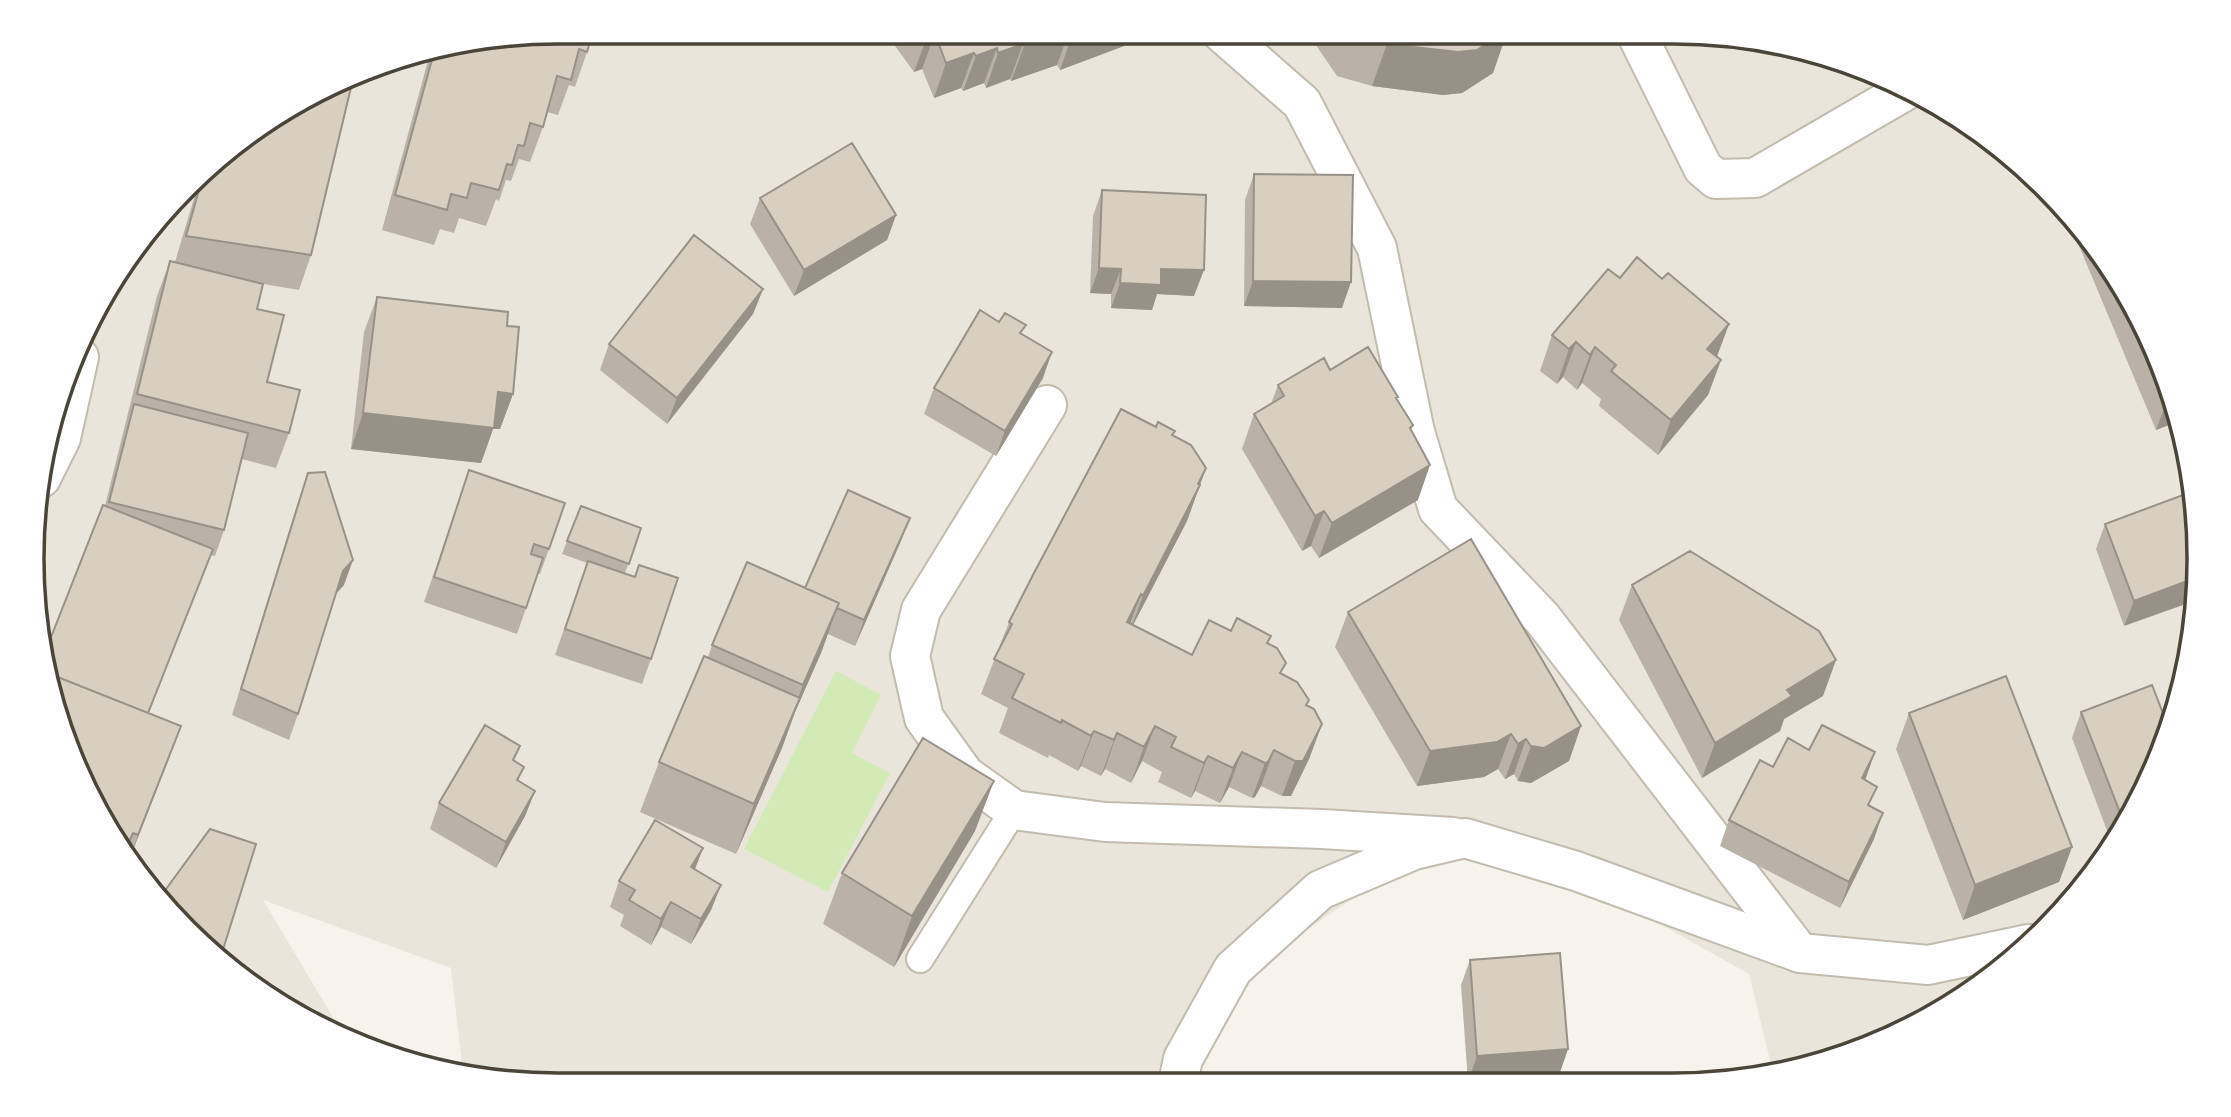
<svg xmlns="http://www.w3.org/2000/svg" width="2231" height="1117" font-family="Manrope,sans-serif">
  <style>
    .residential { fill: #eae5da }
    .green { fill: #d2eab5 }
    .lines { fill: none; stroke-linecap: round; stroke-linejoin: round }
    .service-casing { stroke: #c2bbae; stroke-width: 30 }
    .minor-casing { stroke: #c2bbae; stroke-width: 42 }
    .tertiary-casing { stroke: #c2bbae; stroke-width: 42 }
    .service { stroke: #fff; stroke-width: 26 }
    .minor { stroke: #fff; stroke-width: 38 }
    .tertiary { stroke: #fff; stroke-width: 38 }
    .wall { fill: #bab2a6 }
    .shaded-wall { fill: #979187 }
    .building { fill: #d8cfc1; stroke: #979187; stroke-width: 2 }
    .rim { fill: none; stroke: #4b4439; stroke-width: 3.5 }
  </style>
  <rect width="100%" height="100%" fill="#f6f3ec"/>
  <path class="residential" d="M 559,32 L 1707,33 L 1809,49 L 1905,86 L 1993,140 L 2068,211 L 2129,295 L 2171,389 L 2195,489 L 2198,593 L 2182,695 L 2145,791 L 2069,906 L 1993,977 L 1875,1045 L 1773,1073 L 1749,974 L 1471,818 L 1195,1006 L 1176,1083 L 524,1084 L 463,1074 L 451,968 L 263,900 L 346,1039 L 326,1031 L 186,931 L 86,791 L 36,627 L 42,455 L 102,295 L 163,211 L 237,141 L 389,60 Z"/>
  <path class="green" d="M 836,671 L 881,695 L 852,753 L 890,773 L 828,892 L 744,849 Z"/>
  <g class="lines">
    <defs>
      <path id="service" d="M 920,959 L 1014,810"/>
      <path id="minor" d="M 1221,32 L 1302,103 L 1377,248 L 1415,432 L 1438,509 L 1542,618 L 1800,953 L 1928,965 L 2028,944
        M 1636,33 L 1703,168 L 1716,179 L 1755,178 L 1910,88
        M 1047,405 L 921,610 L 910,656 L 924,718 L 965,775 L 1014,810 L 1105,822 L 1322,829 L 1453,837
        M 41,478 L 61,438 L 79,357"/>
      <path id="tertiary" d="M 1178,1083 L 1183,1059 L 1233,969 L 1320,890 L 1414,850 L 1465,838 L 1576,871 L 1800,953"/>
    </defs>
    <use href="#service" class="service-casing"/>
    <use href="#minor" class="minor-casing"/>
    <use href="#tertiary" class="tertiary-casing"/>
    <use href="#service" class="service"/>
    <use href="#minor" class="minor"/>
    <use href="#tertiary" class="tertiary"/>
  </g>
  <path class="wall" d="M 558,32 L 587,52 L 575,87 L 569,85 L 558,115 L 547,112 L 543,127 L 530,162 L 519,159 L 511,181 L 506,180 L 499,201 L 496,199 L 486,226 L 459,218 L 454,233 L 440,229 L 434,245 L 382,230 L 430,53 Z
    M 888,32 L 1129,32 L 1124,46 L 1060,70 L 1057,65 L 1011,81 L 1010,79 L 986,88 L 984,83 L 963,91 L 961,88 L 934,98 L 922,69 L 914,72 L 887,35 Z
    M 1307,32 L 1507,32 L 1493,73 L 1462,93 L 1443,95 L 1372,86 L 1337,76 Z
    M 237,141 L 311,255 L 299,290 L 263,284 L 257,309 L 267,382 L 289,433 L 276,468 L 242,459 L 224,530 L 215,556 L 210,555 L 149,713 L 181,726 L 131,855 L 86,791 L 105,506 L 157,296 L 170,261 L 175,262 L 201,175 Z
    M 1254,174 L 1342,308 L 1244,306 L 1245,200 Z
    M 1102,190 L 1194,296 L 1157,294 L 1152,310 L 1111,308 L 1111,294 L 1090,293 L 1093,216 Z
    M 760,198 L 896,215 L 887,240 L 794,296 L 750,224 Z
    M 2062,205 L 2068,211 L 2129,295 L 2171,389 L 2179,421 L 2156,430 Z
    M 1620,278 L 1662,279 L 1729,324 L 1717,356 L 1721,360 L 1708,395 L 1658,455 L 1599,406 L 1601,399 L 1582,383 L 1577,390 L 1563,377 L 1557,384 L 1540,371 L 1552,335 Z
    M 763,289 L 753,314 L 667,424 L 600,370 L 609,344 Z
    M 377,297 L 507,326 L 513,394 L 500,429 L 493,429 L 481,463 L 351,449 L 364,332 Z
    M 999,322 L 1022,335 L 1043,378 L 996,456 L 924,414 L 934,388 Z
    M 1330,370 L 1397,399 L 1413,425 L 1411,430 L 1418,500 L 1319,558 L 1311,546 L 1302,551 L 1242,449 L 1254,414 L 1271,404 L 1278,385 Z
    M 1156,427 L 1175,431 L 1173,435 L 1206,468 L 1187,521 L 1133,625 L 1192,655 L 1231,631 L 1271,636 L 1268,643 L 1282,674 L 1322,724 L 1309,759 L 1291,796 L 1282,796 L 1261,786 L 1255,797 L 1252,798 L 1229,787 L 1220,803 L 1195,791 L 1191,798 L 1158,782 L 1162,772 L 1142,761 L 1131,783 L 1105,769 L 1101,776 L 1081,766 L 1078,771 L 1049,755 L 1048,758 L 999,733 L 1008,708 L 981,694 L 1009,622 Z
    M 469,470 L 549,549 L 540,574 L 538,574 L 517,634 L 424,602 Z
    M 308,473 L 344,585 L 336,594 L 298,714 L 289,740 L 232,715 L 299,499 Z
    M 2183,495 L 2124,626 L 2096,549 L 2105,524 Z
    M 581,506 L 641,528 L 625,573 L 651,659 L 642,684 L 555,655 L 587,563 L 562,554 Z
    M 910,518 L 900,543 L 855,646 L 828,634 L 821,653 L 795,712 L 782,748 L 736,854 L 640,812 L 659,762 L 708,657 L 712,645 L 805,588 Z
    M 1632,585 L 1823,696 L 1784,719 L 1780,731 L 1702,778 L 1619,620 Z
    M 1348,612 L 1581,726 L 1569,761 L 1531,783 L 1518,781 L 1514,774 L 1505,779 L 1498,769 L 1484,777 L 1417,786 L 1335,647 Z
    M 2081,712 L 2169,729 L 2111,841 L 2072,738 Z
    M 1909,713 L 2072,847 L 2059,882 L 1963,920 L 1896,749 Z
    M 515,761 L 519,781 L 535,791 L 525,816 L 496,868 L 430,829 L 439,803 Z
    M 1773,767 L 1865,780 L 1870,806 L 1874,839 L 1840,908 L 1720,846 L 1729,820 Z
    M 975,831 L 894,967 L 823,924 L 842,873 Z
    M 703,848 L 695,869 L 721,885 L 711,910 L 691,944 L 661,927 L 651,945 L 620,926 L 624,915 L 610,907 L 619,881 Z
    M 1470,960 L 1568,1049 L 1559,1075 L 1468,1082 L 1461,985 Z"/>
  <path class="shaded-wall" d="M 1063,32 L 1069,32 L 1057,65 L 1011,81 L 1024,46 Z
    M 1080,32 L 1129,32 L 1124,46 L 1060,70 L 1072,35 Z
    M 1507,32 L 1493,73 L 1462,93 L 1443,95 L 1372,86 L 1387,44 Z
    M 935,34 L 922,69 L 914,72 L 927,37 Z
    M 1023,44 L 1010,79 L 986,88 L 998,53 Z
    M 997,48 L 984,83 L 963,91 L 976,56 Z
    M 974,53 L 961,88 L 934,98 L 946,63 Z
    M 896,215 L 887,240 L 794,296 L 804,270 Z
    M 1099,268 L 1121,269 L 1111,294 L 1090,293 Z
    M 1161,269 L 1204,270 L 1194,296 L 1157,294 L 1152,310 L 1111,308 L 1120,283 Z
    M 1253,281 L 1351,282 L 1342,308 L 1244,306 Z
    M 763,289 L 753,314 L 667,424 L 677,398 Z
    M 1729,324 L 1716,359 L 1707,349 Z
    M 1576,342 L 1563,377 L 1557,384 L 1569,349 Z
    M 1595,347 L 1582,383 L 1577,390 L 1590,355 Z
    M 1052,352 L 1043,378 L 996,456 L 1005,431 Z
    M 1721,360 L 1708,395 L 1658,455 L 1671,420 Z
    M 498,392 L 513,394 L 500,429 L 493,429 L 481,463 L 351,449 L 363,413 Z
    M 2172,393 L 2179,421 L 2156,430 L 2169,395 Z
    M 1430,465 L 1418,500 L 1319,558 L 1332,523 Z
    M 1206,468 L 1187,521 L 1130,631 L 1143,596 Z
    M 1324,511 L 1311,546 L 1302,551 L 1315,516 Z
    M 910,518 L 900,543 L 855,646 L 864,620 Z
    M 353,560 L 344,585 L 334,596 L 343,571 Z
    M 2198,577 L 2198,593 L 2197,600 L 2124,626 L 2134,601 Z
    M 1141,594 L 1128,629 L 1127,622 Z
    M 839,603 L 821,653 L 795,712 L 782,748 L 736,854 L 754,804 L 788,726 L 803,685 Z
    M 1836,660 L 1823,696 L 1784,719 L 1780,731 L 1702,778 L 1715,743 L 1787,690 Z
    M 1322,724 L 1309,759 L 1291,796 L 1282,796 L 1295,761 Z
    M 181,726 L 168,761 L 131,855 L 138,835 Z
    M 1155,726 L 1142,761 L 1131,783 L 1144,747 Z
    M 1581,726 L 1569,761 L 1531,783 L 1518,781 L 1531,746 Z
    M 1094,731 L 1081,766 L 1078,771 L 1091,736 Z
    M 1117,733 L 1105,769 L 1101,776 L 1114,740 Z
    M 1511,734 L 1498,769 L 1484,777 L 1417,786 L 1430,751 Z
    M 1526,739 L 1514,774 L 1505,779 L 1518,744 Z
    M 1274,750 L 1261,786 L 1255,797 L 1252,798 L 1265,763 Z
    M 1242,752 L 1229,787 L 1220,803 L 1233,768 Z
    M 1875,752 L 1866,778 L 1852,803 L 1862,778 Z
    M 1208,756 L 1195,791 L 1191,798 L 1204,763 Z
    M 994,781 L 975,831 L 894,967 L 912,916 Z
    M 535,791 L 525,816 L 496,868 L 506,842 Z
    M 2132,811 L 2112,841 L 2111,841 L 2121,815 Z
    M 1883,813 L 1874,839 L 1840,908 L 1849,882 Z
    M 2072,847 L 2059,882 L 1963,920 L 1975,885 Z
    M 703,848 L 693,874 L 691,867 Z
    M 721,885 L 711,910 L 691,944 L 701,919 Z
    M 671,902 L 661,927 L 651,945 L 661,919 Z
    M 1568,1049 L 1559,1075 L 1468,1082 L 1477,1056 Z"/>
  <path class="building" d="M 558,32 L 593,32 L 587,52 L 579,49 L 571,80 L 557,76 L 543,127 L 530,123 L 524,146 L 518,145 L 512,165 L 507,164 L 499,190 L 471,183 L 467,198 L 451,194 L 447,210 L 395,195 L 434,52 Z
    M 923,32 L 1063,32 L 1024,46 L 1023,44 L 998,53 L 997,48 L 976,56 L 974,53 L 946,63 L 935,34 L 927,37 Z
    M 1351,32 L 1505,32 L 1477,50 L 1458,52 L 1387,44 L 1352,34 Z
    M 353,79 L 311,255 L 186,236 L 204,172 L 237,141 Z
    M 852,143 L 896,215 L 804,270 L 760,198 Z
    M 1254,174 L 1353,175 L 1351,282 L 1253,281 Z
    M 1102,190 L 1206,195 L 1204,270 L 1161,269 L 1161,285 L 1120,283 L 1121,269 L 1099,268 Z
    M 694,235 L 763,289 L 677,398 L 609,344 Z
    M 1637,257 L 1662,279 L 1668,273 L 1729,324 L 1707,349 L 1721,360 L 1671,420 L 1611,371 L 1616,365 L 1595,347 L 1590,355 L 1576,342 L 1569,349 L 1552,335 L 1608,269 L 1620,278 Z
    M 170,261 L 263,284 L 257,309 L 284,315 L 267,382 L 300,390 L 289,433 L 137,394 Z
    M 2125,290 L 2129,295 L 2171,389 L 2172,393 L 2169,395 Z
    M 377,297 L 508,312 L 507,326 L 519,327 L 513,394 L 498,392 L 494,428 L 363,413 Z
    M 980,310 L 999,322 L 1005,313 L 1026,325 L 1020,333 L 1052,352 L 1005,431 L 934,388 Z
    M 1368,347 L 1398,397 L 1396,398 L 1413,425 L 1410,428 L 1430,465 L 1332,523 L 1324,511 L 1315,516 L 1254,414 L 1284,396 L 1278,385 L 1324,358 L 1330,370 Z
    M 134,404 L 248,433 L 224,530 L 109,502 Z
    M 1121,409 L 1156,427 L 1158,422 L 1175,431 L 1172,435 L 1191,445 L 1206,468 L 1198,484 L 1200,485 L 1143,596 L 1141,594 L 1127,622 L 1192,655 L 1209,620 L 1231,631 L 1237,618 L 1271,636 L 1267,643 L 1277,648 L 1286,663 L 1280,673 L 1297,682 L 1309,700 L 1306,705 L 1314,709 L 1322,724 L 1303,761 L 1295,761 L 1274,750 L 1268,762 L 1265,763 L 1242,752 L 1233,768 L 1208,756 L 1204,763 L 1171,747 L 1176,737 L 1155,726 L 1144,747 L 1117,733 L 1114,740 L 1094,731 L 1091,736 L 1062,720 L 1061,723 L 1012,698 L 1024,674 L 994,659 L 1012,624 L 1009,622 L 1034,573 Z
    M 469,470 L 565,503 L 549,549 L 534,544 L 532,550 L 531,554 L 543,558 L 526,608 L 434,577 Z
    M 325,472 L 353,560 L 343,571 L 298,714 L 241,689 L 308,473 Z
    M 848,490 L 910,518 L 864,620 L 837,608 L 839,603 L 805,588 Z
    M 2183,495 L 2196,532 L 2198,577 L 2134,601 L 2105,524 Z
    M 103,505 L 213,549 L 148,713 L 50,674 L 44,655 Z
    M 581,506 L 641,528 L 629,564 L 567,541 Z
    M 1471,539 L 1581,726 L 1544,748 L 1531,746 L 1526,739 L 1518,744 L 1511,734 L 1497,742 L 1430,751 L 1348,612 Z
    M 1690,551 L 1819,631 L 1836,660 L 1787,690 L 1792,696 L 1715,743 L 1632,585 Z
    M 588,561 L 635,577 L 639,565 L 678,578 L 651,659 L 565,629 Z
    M 747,562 L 839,603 L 803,685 L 712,645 Z
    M 704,656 L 800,698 L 754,804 L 659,762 Z
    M 50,674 L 181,726 L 138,835 L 133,833 L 126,848 L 86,791 Z
    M 2006,676 L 2072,847 L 1975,885 L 1909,713 Z
    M 2152,685 L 2169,729 L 2145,791 L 2132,811 L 2121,815 L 2081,712 Z
    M 485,725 L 520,746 L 513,760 L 524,767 L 517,780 L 535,791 L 506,842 L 439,803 Z
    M 1822,725 L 1875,752 L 1862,778 L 1877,787 L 1868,805 L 1883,813 L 1849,882 L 1729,820 L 1760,760 L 1773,767 L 1788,738 L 1809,750 Z
    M 923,738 L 994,781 L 912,916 L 842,873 Z
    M 655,820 L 703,848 L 691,867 L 721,885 L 701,919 L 671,902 L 661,919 L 629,900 L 635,890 L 619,881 Z
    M 210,829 L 256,844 L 221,956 L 186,931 L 161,896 Z
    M 1560,953 L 1568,1049 L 1477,1056 L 1470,960 Z"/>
  <path d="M0 0H2231V1117H0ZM558 44H1673A514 514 0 0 1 2187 558V559A514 514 0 0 1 1673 1073H558A514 514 0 0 1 44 559V558A514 514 0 0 1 558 44Z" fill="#fff" fill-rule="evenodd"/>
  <path class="rim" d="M558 44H1673A514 514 0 0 1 2187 558V559A514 514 0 0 1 1673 1073H558A514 514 0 0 1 44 559V558A514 514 0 0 1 558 44Z"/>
</svg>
